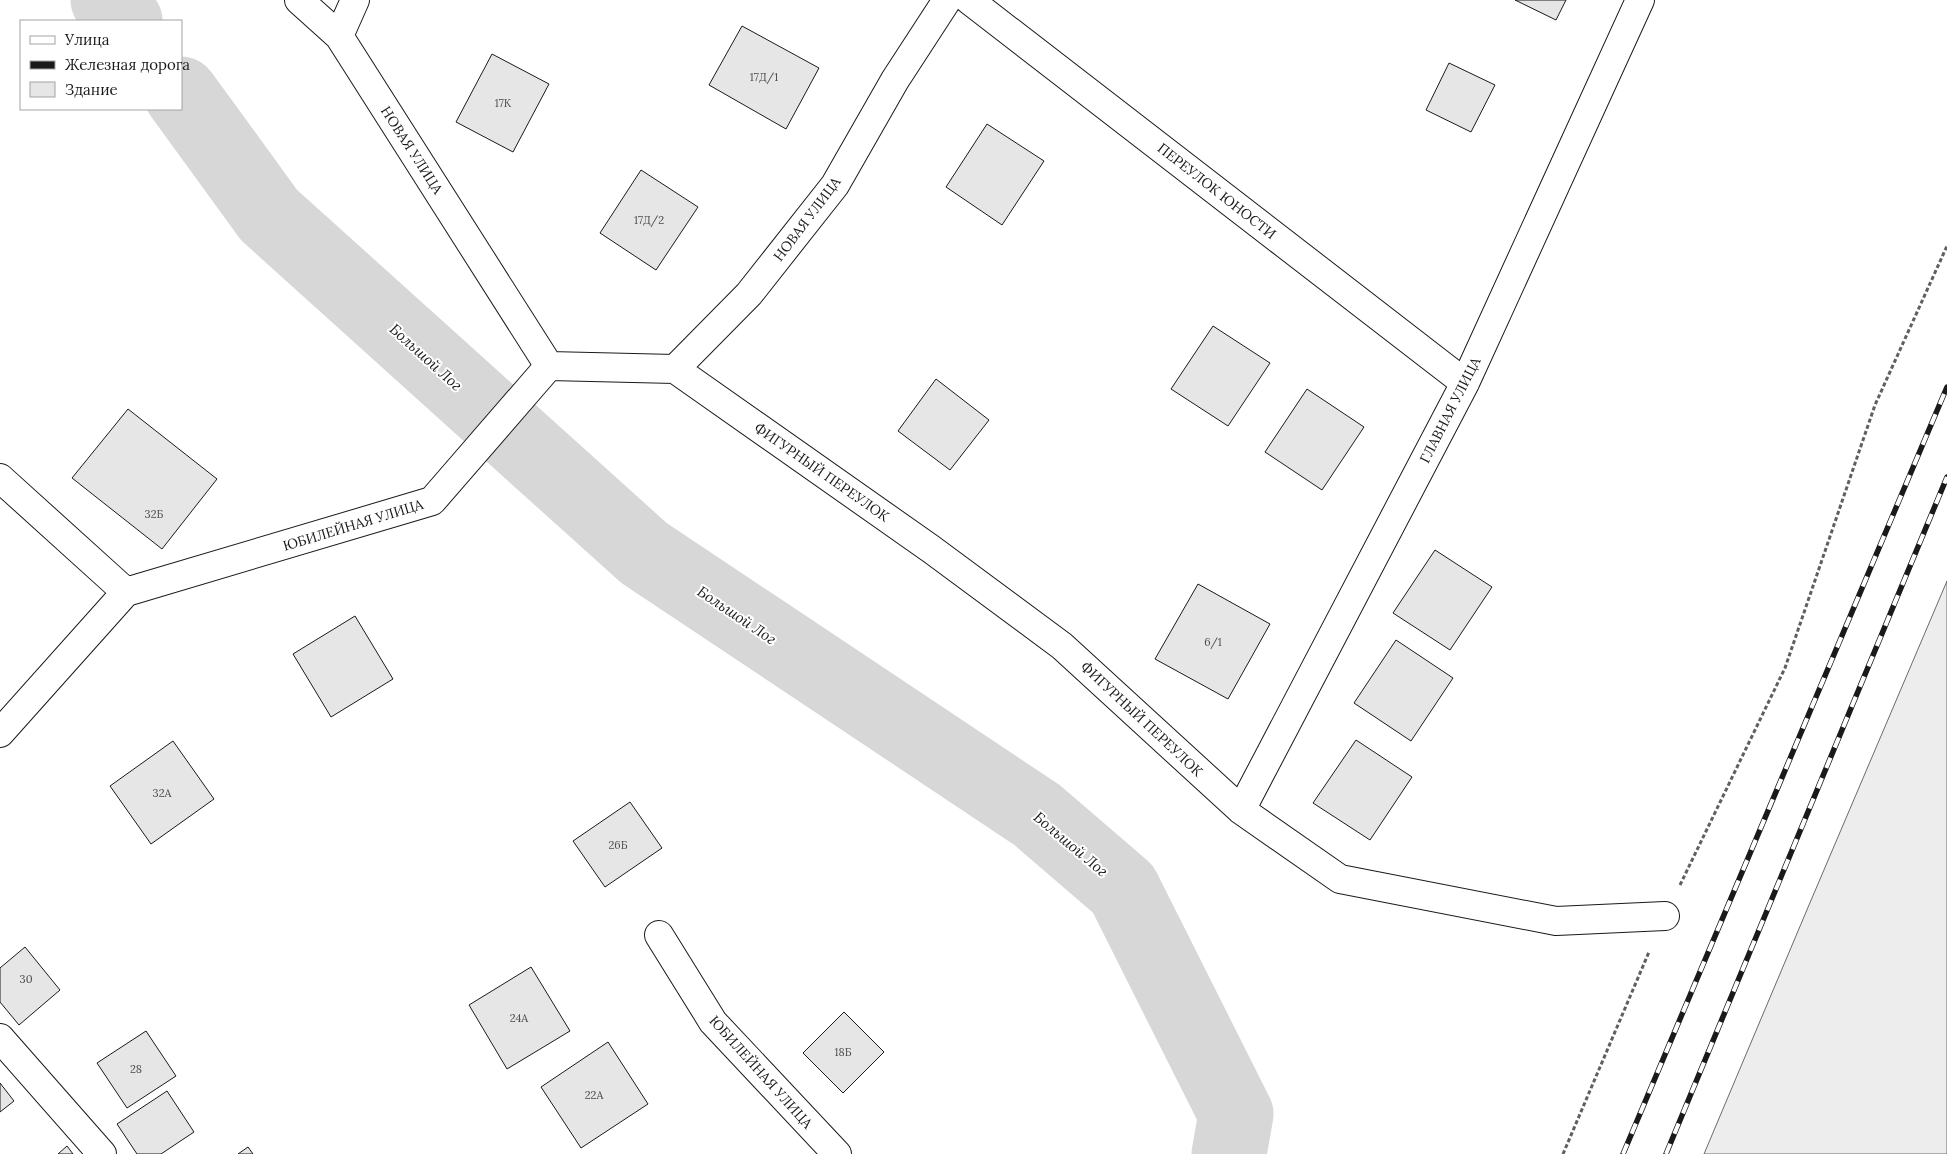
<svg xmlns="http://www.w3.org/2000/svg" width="1947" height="1154" font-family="Lora,serif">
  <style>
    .built { fill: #ededed; stroke: #6a6a6a }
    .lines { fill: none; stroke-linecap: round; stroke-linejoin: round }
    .river { stroke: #d7d7d7; stroke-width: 75 }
    .building { fill: #e6e6e6; stroke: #1a1a1a }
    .street-casing { stroke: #1a1a1a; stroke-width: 30 }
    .path { stroke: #5f5f5f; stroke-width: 3; stroke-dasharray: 4 2.5; stroke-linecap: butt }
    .street { stroke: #fff; stroke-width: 28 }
    .rail-casing { stroke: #1a1a1a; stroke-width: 5.5 }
    .rail { stroke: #fff; stroke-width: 4; stroke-dasharray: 11; stroke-linecap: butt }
    .labels { text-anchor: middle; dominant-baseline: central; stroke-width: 4; stroke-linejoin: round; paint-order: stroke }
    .number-label { font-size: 11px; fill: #4d4d4d }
    .street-label { font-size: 14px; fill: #1a1a1a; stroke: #fff }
    .water-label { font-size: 15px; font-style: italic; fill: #1a1a1a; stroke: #fff }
  </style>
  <rect width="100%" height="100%" fill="#fff"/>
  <path class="built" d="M 1947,581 L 1947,1154 L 1704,1154 L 1809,905 Z"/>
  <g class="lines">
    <path class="river" d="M 108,0 L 125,21
      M 181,94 L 269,215 L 644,553 L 1037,815 L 1123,889 L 1236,1114 L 1229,1154"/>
  </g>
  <path class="building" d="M 1515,0 L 1566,0 L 1556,20 Z
    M 742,26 L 819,68 L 786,129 L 709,85 Z
    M 492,54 L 549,84 L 513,152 L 456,122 Z
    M 1449,63 L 1495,85 L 1471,132 L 1426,110 Z
    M 987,124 L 1044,161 L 1002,225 L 946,187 Z
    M 641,170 L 698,207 L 656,270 L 600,233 Z
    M 1213,326 L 1270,363 L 1228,426 L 1171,389 Z
    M 936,379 L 989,420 L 950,470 L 898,431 Z
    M 1307,389 L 1364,427 L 1322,490 L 1265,452 Z
    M 128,409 L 217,479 L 162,549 L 72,478 Z
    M 1435,550 L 1492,587 L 1450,650 L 1393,613 Z
    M 1198,584 L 1270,624 L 1228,699 L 1155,659 Z
    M 355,616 L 393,679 L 331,717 L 293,654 Z
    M 1396,640 L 1453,678 L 1411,741 L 1354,703 Z
    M 1356,740 L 1412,777 L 1370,840 L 1313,803 Z
    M 173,741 L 214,799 L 151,844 L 110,786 Z
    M 630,802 L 662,848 L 605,887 L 573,841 Z
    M 25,947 L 60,990 L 19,1025 L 0,1002 L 0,968 Z
    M 531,967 L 570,1031 L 507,1069 L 469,1005 Z
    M 844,1012 L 884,1052 L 843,1093 L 803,1053 Z
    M 146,1031 L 176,1076 L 127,1108 L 97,1063 Z
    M 608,1042 L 648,1104 L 581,1148 L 541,1087 Z
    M 0,1083 L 14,1101 L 0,1112 Z
    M 167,1091 L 194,1132 L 161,1154 L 137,1154 L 117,1124 Z
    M 67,1146 L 73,1154 L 58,1154 Z
    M 248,1147 L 253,1154 L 238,1154 Z"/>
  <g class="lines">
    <defs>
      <path id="street" d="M 299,0 L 339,36
        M 355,0 L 339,36 L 549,366
        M 969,0 L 1465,383
        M 675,369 L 931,549 L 1062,646 L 1241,810 L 1340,879 L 1556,921 L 1665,916
        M 675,369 L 749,294 L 835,185 L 895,80 L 947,0
        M 0,478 L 126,592
        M 0,733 L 126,592 L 432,501 L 549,366 L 675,369
        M 1241,810 L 1465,383 L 1640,0
        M 659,935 L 713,1022 L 837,1154
        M 0,1038 L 102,1154"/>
    </defs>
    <use href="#street" class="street-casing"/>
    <path class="path" d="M 1680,885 L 1785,668 L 1875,405 L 1947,246
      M 1563,1154 L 1649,952"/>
    <use href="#street" class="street"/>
    <defs>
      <path id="rail" d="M 1623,1154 L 1947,387
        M 1666,1154 L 1947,477"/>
    </defs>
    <use href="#rail" class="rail-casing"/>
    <use href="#rail" class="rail"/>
  </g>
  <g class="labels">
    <g class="number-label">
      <text x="764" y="77">17Д/1</text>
      <text x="503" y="103">17К</text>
      <text x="649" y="220">17Д/2</text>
      <text x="154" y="514">32Б</text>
      <text x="1213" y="642">6/1</text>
      <text x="162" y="793">32А</text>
      <text x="618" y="845">26Б</text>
      <text x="26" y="979">30</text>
      <text x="519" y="1018">24А</text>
      <text x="843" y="1052">18Б</text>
      <text x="136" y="1069">28</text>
      <text x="594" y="1095">22А</text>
    </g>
    <g class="street-label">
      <text transform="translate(412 150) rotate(57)">НОВАЯ УЛИЦА</text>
      <text transform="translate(1217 191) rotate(38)">ПЕРЕУЛОК ЮНОСТИ</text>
      <text transform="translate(807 219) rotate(-53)">НОВАЯ УЛИЦА</text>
      <text transform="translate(1450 410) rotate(-63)">ГЛАВНАЯ УЛИЦА</text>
      <text transform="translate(822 472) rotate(35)">ФИГУРНЫЙ ПЕРЕУЛОК</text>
      <text transform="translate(353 525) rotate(-17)">ЮБИЛЕЙНАЯ УЛИЦА</text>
      <text transform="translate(1142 719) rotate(43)">ФИГУРНЫЙ ПЕРЕУЛОК</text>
      <text transform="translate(761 1072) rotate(48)">ЮБИЛЕЙНАЯ УЛИЦА</text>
    </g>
    <g class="water-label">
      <text transform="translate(426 357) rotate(42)">Большой Лог</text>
      <text transform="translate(737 615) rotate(34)">Большой Лог</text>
      <text transform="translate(1071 844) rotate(40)">Большой Лог</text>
    </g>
  </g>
  <rect x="20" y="20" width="162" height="90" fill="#ffffff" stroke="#a3a3a3"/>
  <rect x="30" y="36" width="25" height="8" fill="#ffffff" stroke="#a3a3a3"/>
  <text x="65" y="45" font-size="15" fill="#1a1a1a">Улица</text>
  <rect x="30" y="61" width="25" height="8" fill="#1a1a1a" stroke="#a3a3a3"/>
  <text x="65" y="70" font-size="15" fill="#1a1a1a">Железная дорога</text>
  <rect x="30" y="82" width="25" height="15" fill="#e6e6e6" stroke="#a3a3a3"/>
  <text x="65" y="95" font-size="15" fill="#1a1a1a">Здание</text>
</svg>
